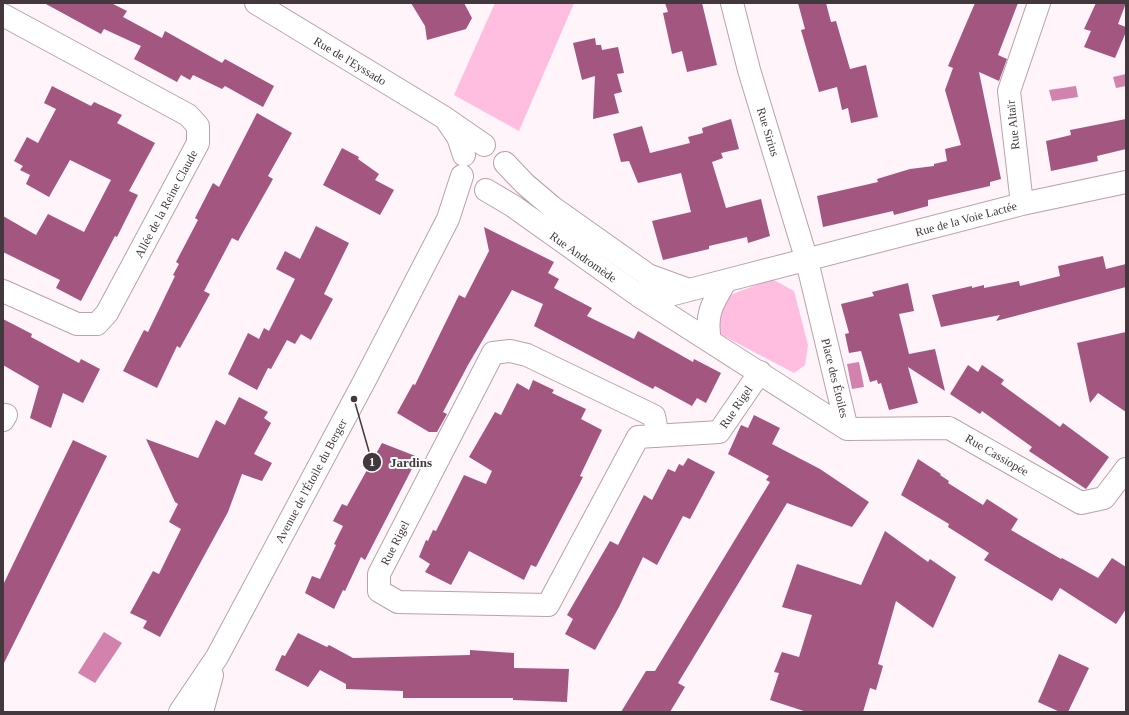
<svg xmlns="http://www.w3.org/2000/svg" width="1129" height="715" font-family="'Times New Roman',serif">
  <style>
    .green { fill: #ffbedf }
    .water { fill: #d382ad }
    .building { fill: #a25680 }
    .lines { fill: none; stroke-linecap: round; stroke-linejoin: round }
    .minor-casing { stroke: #b9a1ac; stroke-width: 24 }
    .minor { stroke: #fff; stroke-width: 22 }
    .labels { text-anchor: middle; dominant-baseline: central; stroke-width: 4; stroke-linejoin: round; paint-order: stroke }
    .street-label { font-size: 12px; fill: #42383d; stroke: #fff }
    .leader { fill: none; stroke: #42383d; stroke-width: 1.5 }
    .callout-dot { fill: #42383d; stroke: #fff; stroke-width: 1.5 }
    .mark-label { font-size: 12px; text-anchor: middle; font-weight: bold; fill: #fff }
    .callout-label { font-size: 13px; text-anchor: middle; font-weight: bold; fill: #42383d; stroke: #fff; stroke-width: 4; stroke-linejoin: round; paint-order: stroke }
  </style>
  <rect width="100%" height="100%" fill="#fef4f9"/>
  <path class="green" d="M 495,3 L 574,3 L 519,131 L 454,95 Z
    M 772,279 L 794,291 L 808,345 L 805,365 L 794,373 L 722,335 L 713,319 L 725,297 Z"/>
  <path class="water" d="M 1126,74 L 1126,86 L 1116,88 L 1113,77 Z
    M 1076,86 L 1078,97 L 1052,101 L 1049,90 Z
    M 859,362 L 864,387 L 852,389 L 847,364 Z
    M 104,632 L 122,643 L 95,683 L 78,673 Z"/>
  <path class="building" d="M 44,3 L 111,3 L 127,11 L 123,17 L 162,38 L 165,31 L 222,63 L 225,59 L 274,86 L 263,107 L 225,86 L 222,89 L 193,75 L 190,80 L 181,75 L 177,82 L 134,59 L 141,46 L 104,29 L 101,34 Z
    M 411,3 L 464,3 L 472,18 L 466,29 L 427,40 L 425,26 Z
    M 665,3 L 702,3 L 717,65 L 687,72 L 682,51 L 672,54 L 663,13 L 668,12 Z
    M 798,3 L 826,3 L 831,22 L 836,21 L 850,69 L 866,65 L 878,117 L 851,123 L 848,108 L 842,110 L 837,87 L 819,92 L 801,30 L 805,29 Z
    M 975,3 L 1018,3 L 998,55 L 1007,59 L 999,81 L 979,72 L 1001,179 L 990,182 L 990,186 L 928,200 L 928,206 L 894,215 L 893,211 L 823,227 L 817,196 L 878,182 L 877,179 L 910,169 L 934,166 L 934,164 L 947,161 L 945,149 L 961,145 L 945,90 L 953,68 L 948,66 Z
    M 1096,3 L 1126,3 L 1118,24 L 1126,27 L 1126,32 L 1115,58 L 1084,47 L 1091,31 L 1084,29 Z
    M 595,38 L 596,45 L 601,45 L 602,50 L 618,47 L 624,73 L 617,74 L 622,92 L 614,94 L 619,113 L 593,119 L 595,76 L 582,80 L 573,43 Z
    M 52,86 L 91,106 L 94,102 L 122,115 L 117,123 L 155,143 L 129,191 L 138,195 L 117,237 L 115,236 L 81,301 L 56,288 L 60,280 L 3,252 L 3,216 L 36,235 L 48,214 L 84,232 L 111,180 L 70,160 L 49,197 L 26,184 L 30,175 L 20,170 L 23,166 L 14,161 L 27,137 L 38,143 L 56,109 L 44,103 Z
    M 257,113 L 292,133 L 268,176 L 273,179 L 238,241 L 232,238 L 204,291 L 210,294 L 180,348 L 177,346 L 157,388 L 123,371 L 144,330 L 148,332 L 175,276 L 173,275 L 179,264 L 176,262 L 198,220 L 195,218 L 213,183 L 219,187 Z
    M 731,119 L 739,149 L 721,153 L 723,158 L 712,162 L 726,208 L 761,199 L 770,236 L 748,243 L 747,237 L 709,246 L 709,249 L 663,260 L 652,221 L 691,212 L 681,173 L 638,183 L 629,161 L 621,162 L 613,134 L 642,126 L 650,153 L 690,143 L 688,137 L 703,133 L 702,128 Z
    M 1126,119 L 1126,149 L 1097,156 L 1098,161 L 1051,171 L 1046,141 L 1071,135 L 1070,130 Z
    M 342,148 L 359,157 L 358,159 L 379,174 L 375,180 L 394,190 L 380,215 L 323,185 Z
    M 316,226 L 349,243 L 324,294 L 333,299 L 311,340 L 301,334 L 295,344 L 287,340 L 271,369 L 268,368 L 257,390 L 228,374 L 248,333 L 259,339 L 264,328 L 269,331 L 295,279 L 276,269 L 285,251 L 300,259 Z
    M 484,227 L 554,262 L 548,273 L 559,279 L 554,288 L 592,308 L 587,316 L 634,339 L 638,331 L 693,362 L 694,359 L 721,373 L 706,403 L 697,398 L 692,406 L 655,386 L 653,389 L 534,326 L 543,304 L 512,290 L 468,365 L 443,412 L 447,414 L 437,432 L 429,432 L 397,413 L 413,384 L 415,385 L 459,295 L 465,298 L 489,251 Z
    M 1103,256 L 1106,269 L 1126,264 L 1126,287 L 996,321 L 1000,315 L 941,327 L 932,295 L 972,286 L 972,288 L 984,285 L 984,288 L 1019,281 L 1020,286 L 1060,276 L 1058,266 Z
    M 908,283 L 914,311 L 899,314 L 909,354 L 935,349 L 945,391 L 908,367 L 918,403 L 889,410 L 881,383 L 878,384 L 877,380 L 870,382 L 861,351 L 849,353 L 845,334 L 849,333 L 841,304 L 874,296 L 872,292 Z
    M 3,319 L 32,334 L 31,337 L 79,363 L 81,359 L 100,369 L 83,403 L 63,393 L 51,428 L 30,418 L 39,386 L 3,365 Z
    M 1126,332 L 1126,412 L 1098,393 L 1090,403 L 1077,343 Z
    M 968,365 L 978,372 L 982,365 L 1004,380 L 1001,384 L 1060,427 L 1063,423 L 1109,457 L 1086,489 L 1029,451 L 1032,447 L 982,411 L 980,414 L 950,394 Z
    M 533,380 L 554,390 L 552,393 L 586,409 L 581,419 L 602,430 L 580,476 L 583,477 L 536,567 L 531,565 L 524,580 L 469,551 L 451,585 L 425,572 L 430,564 L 419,557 L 426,540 L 428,541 L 433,530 L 436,531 L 464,475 L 486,484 L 492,471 L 469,457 L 495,412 L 501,415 L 517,383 L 529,390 Z
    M 239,397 L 268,412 L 264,418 L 271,423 L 254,454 L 272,463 L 262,481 L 242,474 L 228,512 L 160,637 L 143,628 L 147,621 L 130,613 L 153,571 L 159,574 L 181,529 L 169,522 L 178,504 L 175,502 L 146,439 L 198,458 L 216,420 L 225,425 Z
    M 754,415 L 780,428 L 772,444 L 820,469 L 869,502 L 852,527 L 787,503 L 678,683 L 685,687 L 670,712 L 621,712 L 646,671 L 655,671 L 770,482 L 766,480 L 769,476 L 728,454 L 741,425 L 748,428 Z
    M 73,440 L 107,456 L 3,665 L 3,585 Z
    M 382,443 L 418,457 L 365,560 L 361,557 L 345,591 L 343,590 L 334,609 L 305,593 L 312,576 L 320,579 L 336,545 L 334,544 L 343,526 L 333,521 L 342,504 L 347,506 Z
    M 688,458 L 715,472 L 690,519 L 683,516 L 657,565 L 643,557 L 619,607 L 595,650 L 565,634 L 573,619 L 567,615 L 610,541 L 618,545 L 644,495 L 652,500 L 668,469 L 675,472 L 679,464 L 683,466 Z
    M 918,459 L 941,474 L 940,475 L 949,481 L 948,483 L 983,505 L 987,499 L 1018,519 L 1011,530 L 1061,559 L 1062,558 L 1098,578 L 1112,558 L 1126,567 L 1126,609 L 1116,624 L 1060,588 L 1052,601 L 984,560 L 989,553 L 948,527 L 949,524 L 901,495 Z
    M 885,531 L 928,562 L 930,559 L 956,577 L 933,628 L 896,601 L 878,664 L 883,666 L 876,690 L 870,688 L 863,712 L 807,712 L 770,700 L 779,673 L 774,672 L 782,652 L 799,657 L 812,615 L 782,607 L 797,564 L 861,585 Z
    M 298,633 L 327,647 L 329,645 L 353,658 L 470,655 L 470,650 L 514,653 L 514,668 L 569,669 L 567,702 L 513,700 L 513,698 L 403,698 L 403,691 L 346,689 L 346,684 L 320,670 L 308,687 L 275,670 L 282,655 L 285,656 Z
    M 1059,654 L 1089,668 L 1068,712 L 1060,712 L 1038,702 Z"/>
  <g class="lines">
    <defs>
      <path id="minor" d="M 256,3 L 445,118 L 484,145
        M 732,3 L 749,70 L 807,261 L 847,429
        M 3,15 L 188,115 L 198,126 L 198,143 L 107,313 L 97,324 L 77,324 L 3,291
        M 447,121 L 458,137 L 464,155
        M 505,163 L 525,184 L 552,207 L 648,275 L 689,290
        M 486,190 L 513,206 L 635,293 L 666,296 L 1022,204 L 1126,182
        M 1022,204 L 1009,91 L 1039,3
        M 639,296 L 847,429
        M 710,340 C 705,315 712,304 725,282
        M 3,420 L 6,415
        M 847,429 L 949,428 L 1081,503 L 1104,498 L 1126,469
        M 658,436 L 654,416 L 527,355 L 510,351 L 493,353 L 379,574 L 379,591 L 398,602 L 548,605 L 638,437 L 719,432 L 760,372
        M 180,712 L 217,657 L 366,378 L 448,219 L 462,176
        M 202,712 L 212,675"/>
    </defs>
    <use href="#minor" class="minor-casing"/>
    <use href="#minor" class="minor"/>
  </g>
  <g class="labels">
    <g class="street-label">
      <text transform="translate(350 61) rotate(31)">Rue de l'Eyssado</text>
      <text transform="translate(1013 125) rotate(-96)">Rue Altaïr</text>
      <text transform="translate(768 132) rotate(73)">Rue Sirius</text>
      <text transform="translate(166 204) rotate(-62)">Allée de la Reine Claude</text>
      <text transform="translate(966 219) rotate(-15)">Rue de la Voie Lactée</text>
      <text transform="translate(583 257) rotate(35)">Rue Andromède</text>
      <text transform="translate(835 378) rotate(76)">Place des Étoiles</text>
      <text transform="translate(736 407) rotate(-56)">Rue Rigel</text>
      <text transform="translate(997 455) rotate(30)">Rue Cassiopée</text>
      <text transform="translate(311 481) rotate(-62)">Avenue de l'Étoile du Berger</text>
      <text transform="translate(395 543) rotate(-63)">Rue Rigel</text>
    </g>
  </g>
  <path class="leader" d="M354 399L372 462"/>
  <g class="callout-dot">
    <circle cx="354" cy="399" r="4"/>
    <circle cx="372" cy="462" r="10"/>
  </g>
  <g class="mark-label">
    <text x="372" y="466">1</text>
  </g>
  <g class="callout-label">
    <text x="411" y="467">Jardins</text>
  </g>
  <rect width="1129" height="715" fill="none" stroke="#42383d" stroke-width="8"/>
</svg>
